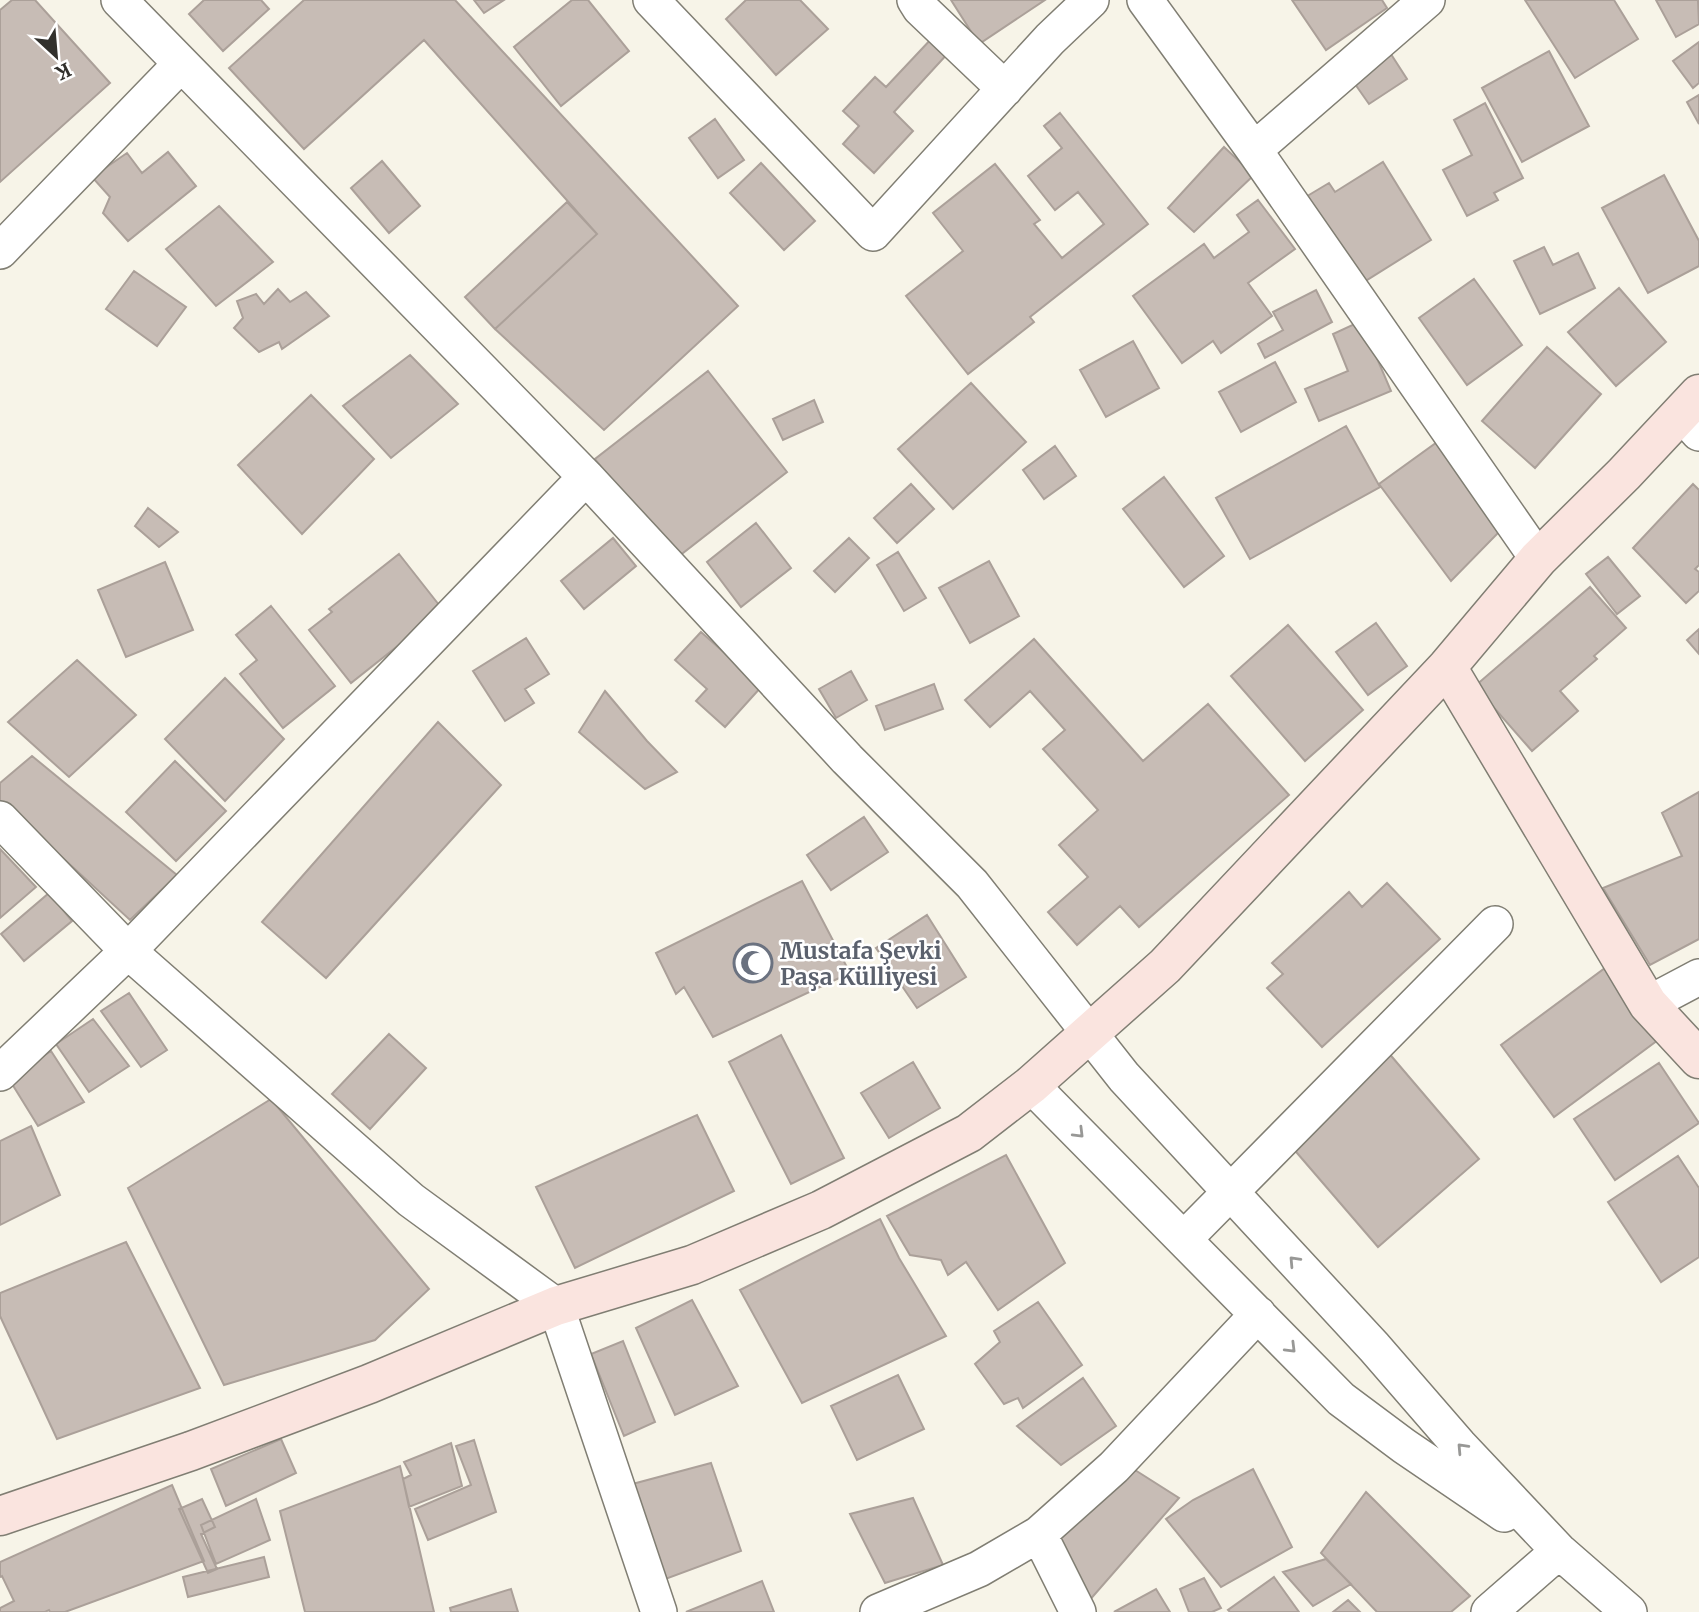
<svg xmlns="http://www.w3.org/2000/svg" width="1699" height="1612" font-family="Merriweather,serif">
  <style>
    .building { fill: #c7bcb5; stroke: #aba099; stroke-width: 2 }
    .lines { fill: none; stroke-linecap: round; stroke-linejoin: round }
    .street-casing { stroke: #807e73; stroke-width: 38 }
    .secondary-casing { stroke: #807e73; stroke-width: 41 }
    .street { stroke: #fff; stroke-width: 35 }
    .secondary { stroke: #fae4df; stroke-width: 38 }
    .oneway { stroke: #989896 }
    .labels { text-anchor: middle; dominant-baseline: central; stroke-width: 5; stroke-linejoin: round; paint-order: stroke }
    .worship-label { font-size: 23px; font-weight: bold; fill: #5b616d; stroke: #fff; text-anchor: start }
  </style>
  <rect width="100%" height="100%" fill="#f7f4e8"/>
  <path class="building" d="M 12,0 L 35,0 L 110,83 L 0,182 L 0,10 Z
    M 204,0 L 261,0 L 269,9 L 223,51 L 189,14 Z
    M 304,0 L 455,0 L 738,306 L 604,430 L 495,329 L 597,234 L 424,40 L 304,149 L 229,68 Z
    M 474,0 L 504,0 L 484,13 Z
    M 572,0 L 588,0 L 629,51 L 561,106 L 514,47 Z
    M 746,0 L 800,0 L 828,29 L 776,75 L 726,19 Z
    M 951,0 L 1045,0 L 979,44 Z
    M 1292,0 L 1382,0 L 1387,8 L 1326,50 Z
    M 1525,0 L 1614,0 L 1638,39 L 1575,78 Z
    M 1656,0 L 1698,0 L 1699,24 L 1676,37 Z
    M 934,36 L 950,51 L 894,112 L 913,131 L 874,173 L 843,144 L 859,126 L 843,111 L 875,77 L 886,87 Z
    M 1699,42 L 1699,83 L 1693,88 L 1673,61 Z
    M 1387,48 L 1407,79 L 1369,104 L 1348,74 Z
    M 1549,51 L 1589,126 L 1522,162 L 1482,88 Z
    M 1699,95 L 1699,124 L 1687,102 Z
    M 1485,103 L 1523,178 L 1494,193 L 1498,200 L 1467,216 L 1443,170 L 1472,155 L 1454,120 Z
    M 1060,113 L 1148,224 L 1030,317 L 1034,322 L 968,374 L 906,296 L 963,251 L 933,213 L 995,164 L 1040,220 L 1034,224 L 1062,258 L 1104,224 L 1078,192 L 1055,210 L 1028,176 L 1062,148 L 1044,126 Z
    M 715,119 L 744,160 L 718,178 L 689,138 Z
    M 1224,147 L 1254,175 L 1194,232 L 1168,208 Z
    M 168,152 L 196,186 L 128,241 L 103,213 L 110,197 L 92,177 L 127,153 L 142,173 Z
    M 382,161 L 420,206 L 389,233 L 351,188 Z
    M 1383,162 L 1431,240 L 1359,285 L 1304,198 L 1329,183 L 1335,192 Z
    M 761,163 L 815,221 L 784,250 L 730,193 Z
    M 1664,175 L 1699,241 L 1699,266 L 1648,293 L 1602,208 Z
    M 1258,200 L 1295,249 L 1248,283 L 1272,316 L 1221,353 L 1213,341 L 1182,363 L 1133,296 L 1204,244 L 1214,258 L 1249,232 L 1237,215 Z
    M 567,202 L 597,234 L 495,329 L 465,297 Z
    M 219,206 L 273,262 L 216,306 L 166,249 Z
    M 1544,247 L 1553,265 L 1578,253 L 1595,288 L 1540,314 L 1514,261 Z
    M 134,271 L 186,307 L 157,346 L 106,309 Z
    M 1474,279 L 1522,345 L 1467,385 L 1419,318 Z
    M 1619,288 L 1666,342 L 1616,386 L 1568,332 Z
    M 278,289 L 290,302 L 306,292 L 329,316 L 282,349 L 279,342 L 259,352 L 234,328 L 243,318 L 237,301 L 256,294 L 264,304 Z
    M 1316,290 L 1332,322 L 1265,358 L 1258,344 L 1283,330 L 1273,312 Z
    M 1361,321 L 1391,391 L 1319,421 L 1305,389 L 1348,371 L 1333,334 Z
    M 1133,341 L 1159,388 L 1106,417 L 1080,370 Z
    M 1547,347 L 1601,394 L 1535,468 L 1482,421 Z
    M 410,355 L 458,404 L 391,458 L 343,406 Z
    M 1275,362 L 1296,402 L 1241,432 L 1219,392 Z
    M 708,371 L 787,472 L 674,560 L 595,459 Z
    M 971,383 L 1026,442 L 953,509 L 898,449 Z
    M 311,395 L 374,459 L 302,534 L 238,465 Z
    M 814,400 L 823,422 L 783,440 L 773,419 Z
    M 1346,426 L 1380,487 L 1250,559 L 1216,498 Z
    M 1440,440 L 1501,530 L 1451,581 L 1379,484 Z
    M 1055,446 L 1076,476 L 1044,499 L 1023,470 Z
    M 1164,477 L 1224,556 L 1184,587 L 1123,509 Z
    M 911,484 L 934,509 L 897,543 L 874,518 Z
    M 1693,484 L 1699,490 L 1699,565 L 1695,569 L 1699,572 L 1699,591 L 1686,603 L 1633,548 Z
    M 148,508 L 178,532 L 159,547 L 135,526 Z
    M 756,523 L 791,568 L 741,607 L 707,562 Z
    M 613,538 L 636,566 L 584,609 L 561,581 Z
    M 849,538 L 869,558 L 835,592 L 814,571 Z
    M 898,552 L 926,598 L 904,611 L 877,565 Z
    M 399,554 L 443,610 L 351,683 L 309,630 L 332,612 L 329,609 Z
    M 1608,557 L 1640,596 L 1617,614 L 1586,574 Z
    M 989,561 L 1019,616 L 970,643 L 939,588 Z
    M 165,562 L 193,630 L 126,657 L 98,590 Z
    M 1590,587 L 1626,628 L 1594,656 L 1597,659 L 1560,691 L 1578,711 L 1532,751 L 1475,686 Z
    M 271,606 L 335,686 L 283,728 L 240,674 L 257,660 L 236,635 Z
    M 1376,623 L 1407,666 L 1368,695 L 1336,652 Z
    M 1288,625 L 1363,710 L 1305,761 L 1231,676 Z
    M 1699,629 L 1699,654 L 1687,640 Z
    M 701,632 L 762,686 L 725,727 L 696,701 L 707,689 L 675,660 Z
    M 526,638 L 549,674 L 525,689 L 534,703 L 505,721 L 473,671 Z
    M 1034,639 L 1143,761 L 1208,704 L 1289,795 L 1139,927 L 1120,906 L 1077,945 L 1048,912 L 1088,877 L 1059,845 L 1098,810 L 1043,749 L 1065,730 L 1030,691 L 990,727 L 965,700 Z
    M 77,660 L 136,715 L 69,777 L 8,722 Z
    M 851,671 L 867,700 L 836,718 L 819,689 Z
    M 225,678 L 284,739 L 225,801 L 165,739 Z
    M 934,684 L 943,709 L 885,730 L 876,706 Z
    M 605,691 L 647,741 L 677,772 L 645,789 L 579,732 Z
    M 438,722 L 501,785 L 326,978 L 262,922 Z
    M 32,756 L 177,875 L 130,920 L 0,800 L 0,783 Z
    M 175,761 L 226,811 L 176,861 L 126,812 Z
    M 1699,792 L 1699,939 L 1650,965 L 1603,888 L 1682,856 L 1662,813 Z
    M 864,817 L 888,852 L 831,890 L 807,855 Z
    M 0,849 L 36,887 L 0,918 Z
    M 802,881 L 850,973 L 713,1037 L 684,987 L 676,994 L 656,953 Z
    M 1387,883 L 1440,939 L 1322,1047 L 1267,988 L 1283,974 L 1272,963 L 1349,892 L 1362,907 Z
    M 49,893 L 72,921 L 24,961 L 1,934 Z
    M 927,915 L 966,977 L 917,1008 L 876,948 Z
    M 1605,968 L 1658,1040 L 1554,1117 L 1501,1045 Z
    M 129,993 L 167,1050 L 141,1067 L 101,1011 Z
    M 93,1019 L 129,1066 L 89,1092 L 56,1044 Z
    M 389,1034 L 426,1068 L 370,1129 L 332,1094 Z
    M 781,1035 L 844,1158 L 791,1184 L 729,1062 Z
    M 51,1051 L 84,1102 L 38,1126 L 9,1079 Z
    M 1387,1051 L 1479,1159 L 1378,1247 L 1285,1139 Z
    M 913,1062 L 940,1108 L 889,1138 L 861,1093 Z
    M 1659,1063 L 1699,1123 L 1615,1180 L 1574,1119 Z
    M 271,1099 L 429,1289 L 375,1340 L 224,1385 L 128,1188 Z
    M 697,1115 L 734,1191 L 575,1268 L 536,1187 Z
    M 31,1126 L 60,1195 L 0,1225 L 0,1141 Z
    M 1006,1155 L 1065,1263 L 998,1310 L 966,1262 L 948,1275 L 941,1260 L 910,1255 L 887,1216 Z
    M 1678,1156 L 1699,1188 L 1699,1257 L 1661,1282 L 1608,1202 Z
    M 880,1219 L 899,1258 L 946,1336 L 802,1403 L 740,1290 Z
    M 126,1242 L 200,1388 L 57,1439 L 0,1316 L 0,1293 Z
    M 692,1300 L 738,1386 L 675,1415 L 636,1328 Z
    M 1038,1302 L 1082,1365 L 1023,1408 L 1018,1398 L 1004,1404 L 975,1364 L 1000,1342 L 994,1331 Z
    M 623,1341 L 655,1422 L 624,1436 L 591,1354 Z
    M 898,1375 L 924,1429 L 857,1460 L 831,1406 Z
    M 1083,1378 L 1116,1426 L 1061,1465 L 1017,1426 Z
    M 281,1439 L 296,1473 L 226,1506 L 211,1469 Z
    M 474,1440 L 496,1512 L 428,1540 L 415,1509 L 471,1485 L 456,1446 Z
    M 451,1443 L 462,1486 L 409,1507 L 403,1479 L 411,1475 L 404,1462 Z
    M 711,1463 L 741,1551 L 660,1581 L 625,1486 Z
    M 400,1466 L 434,1612 L 305,1612 L 280,1511 Z
    M 1253,1469 L 1292,1547 L 1221,1587 L 1166,1519 L 1193,1500 Z
    M 1135,1470 L 1179,1498 L 1088,1602 L 1048,1537 Z
    M 172,1485 L 204,1561 L 65,1612 L 50,1612 L 49,1610 L 45,1612 L 0,1612 L 0,1608 L 14,1601 L 2,1576 L 0,1577 L 0,1562 Z
    M 1366,1492 L 1470,1596 L 1451,1612 L 1377,1612 L 1321,1553 Z
    M 913,1498 L 943,1565 L 885,1583 L 850,1514 Z
    M 202,1499 L 215,1527 L 201,1534 L 217,1569 L 208,1573 L 179,1509 Z
    M 256,1499 L 270,1540 L 216,1564 L 201,1525 Z
    M 264,1557 L 269,1577 L 188,1597 L 183,1577 Z
    M 1326,1559 L 1351,1584 L 1313,1606 L 1283,1572 Z
    M 1274,1577 L 1299,1612 L 1230,1612 L 1228,1610 Z
    M 1204,1578 L 1221,1608 L 1212,1612 L 1189,1612 L 1180,1589 Z
    M 762,1581 L 774,1612 L 686,1612 Z
    M 511,1589 L 518,1612 L 451,1612 L 450,1608 Z
    M 1156,1589 L 1170,1612 L 1114,1612 Z
    M 1348,1600 L 1360,1612 L 1333,1612 Z"/>
  <g class="lines">
    <defs>
      <path id="street" d="M 119,0 L 586,477 L 847,759 L 972,884 L 1124,1077 L 1374,1347 L 1459,1445 L 1559,1551 L 1629,1612
        M 651,0 L 873,233 L 1050,39 L 1091,0
        M 915,0 L 920,8 L 1005,89
        M 1145,0 L 1254,150 L 1538,559
        M 1254,150 L 1427,0
        M 0,251 L 181,64
        M 1682,414 L 1699,433
        M 0,819 L 128,951 L 411,1200 L 556,1306 L 659,1612
        M 1648,1004 L 1699,977
        M 0,1073 L 128,951 L 586,477
        M 1031,1085 L 1341,1399 L 1404,1446 L 1504,1514
        M 1184,1239 L 1495,924
        M 1039,1534 L 1078,1612
        M 878,1612 L 979,1569 L 1039,1534 L 1114,1467 L 1258,1314
        M 1489,1612 L 1559,1551"/>
      <path id="secondary" d="M 1447,667 L 1648,1004 L 1699,1059
        M 0,1516 L 191,1451 L 369,1384 L 556,1306 L 692,1265 L 821,1210 L 969,1133 L 1031,1085 L 1165,966 L 1447,667 L 1538,559 L 1624,474 L 1699,394"/>
    </defs>
    <use href="#street" class="street-casing"/>
    <use href="#secondary" class="secondary-casing"/>
    <use href="#street" class="street"/>
    <use href="#secondary" class="secondary"/>
  </g>
  <defs><path id="oneway-chevron" d="M-2-3.5L2.5 0L-2 3.5" fill="none" stroke-width="1.6" stroke-linecap="round" stroke-linejoin="round" transform="scale(1.75)"/></defs>
  <g class="oneway">
    <use href="#oneway-chevron" transform="translate(1079 1133) rotate(45)"/>
    <use href="#oneway-chevron" transform="translate(1294 1261) rotate(-133)"/>
    <use href="#oneway-chevron" transform="translate(1291 1348) rotate(45)"/>
    <use href="#oneway-chevron" transform="translate(1462 1448) rotate(-133)"/>
  </g>
  <defs>
    <symbol id="mosque-ring" viewBox="-11 -11 22 22"><circle r="9.5" fill="#fff" stroke="#6b7280" stroke-width="1.5"/><path d="M3.5-4.9A6 6 0 1 0 3.5 4.9A5 5 0 1 1 3.5-4.9Z" fill="#6b7280"/></symbol>
  </defs>
  <g fill-rule="evenodd">
    <use href="#mosque-ring" x="731" y="941" width="44" height="44"/>
  </g>
  <g class="labels">
    <g class="worship-label">
      <text x="780" y="950">Mustafa Şevki<tspan x="780" dy="26">Paşa Külliyesi</tspan></text>
    </g>
  </g>
  <g transform="translate(56 56) rotate(154)" stroke="#ffffff" stroke-width="5" paint-order="stroke">
  <path d="M0-5L12 26L0 18L-12 26Z" fill="#31302c"/>
  <text y="-10" font-size="19" font-weight="bold" text-anchor="middle" fill="#31302c">K</text>
  </g>
</svg>
